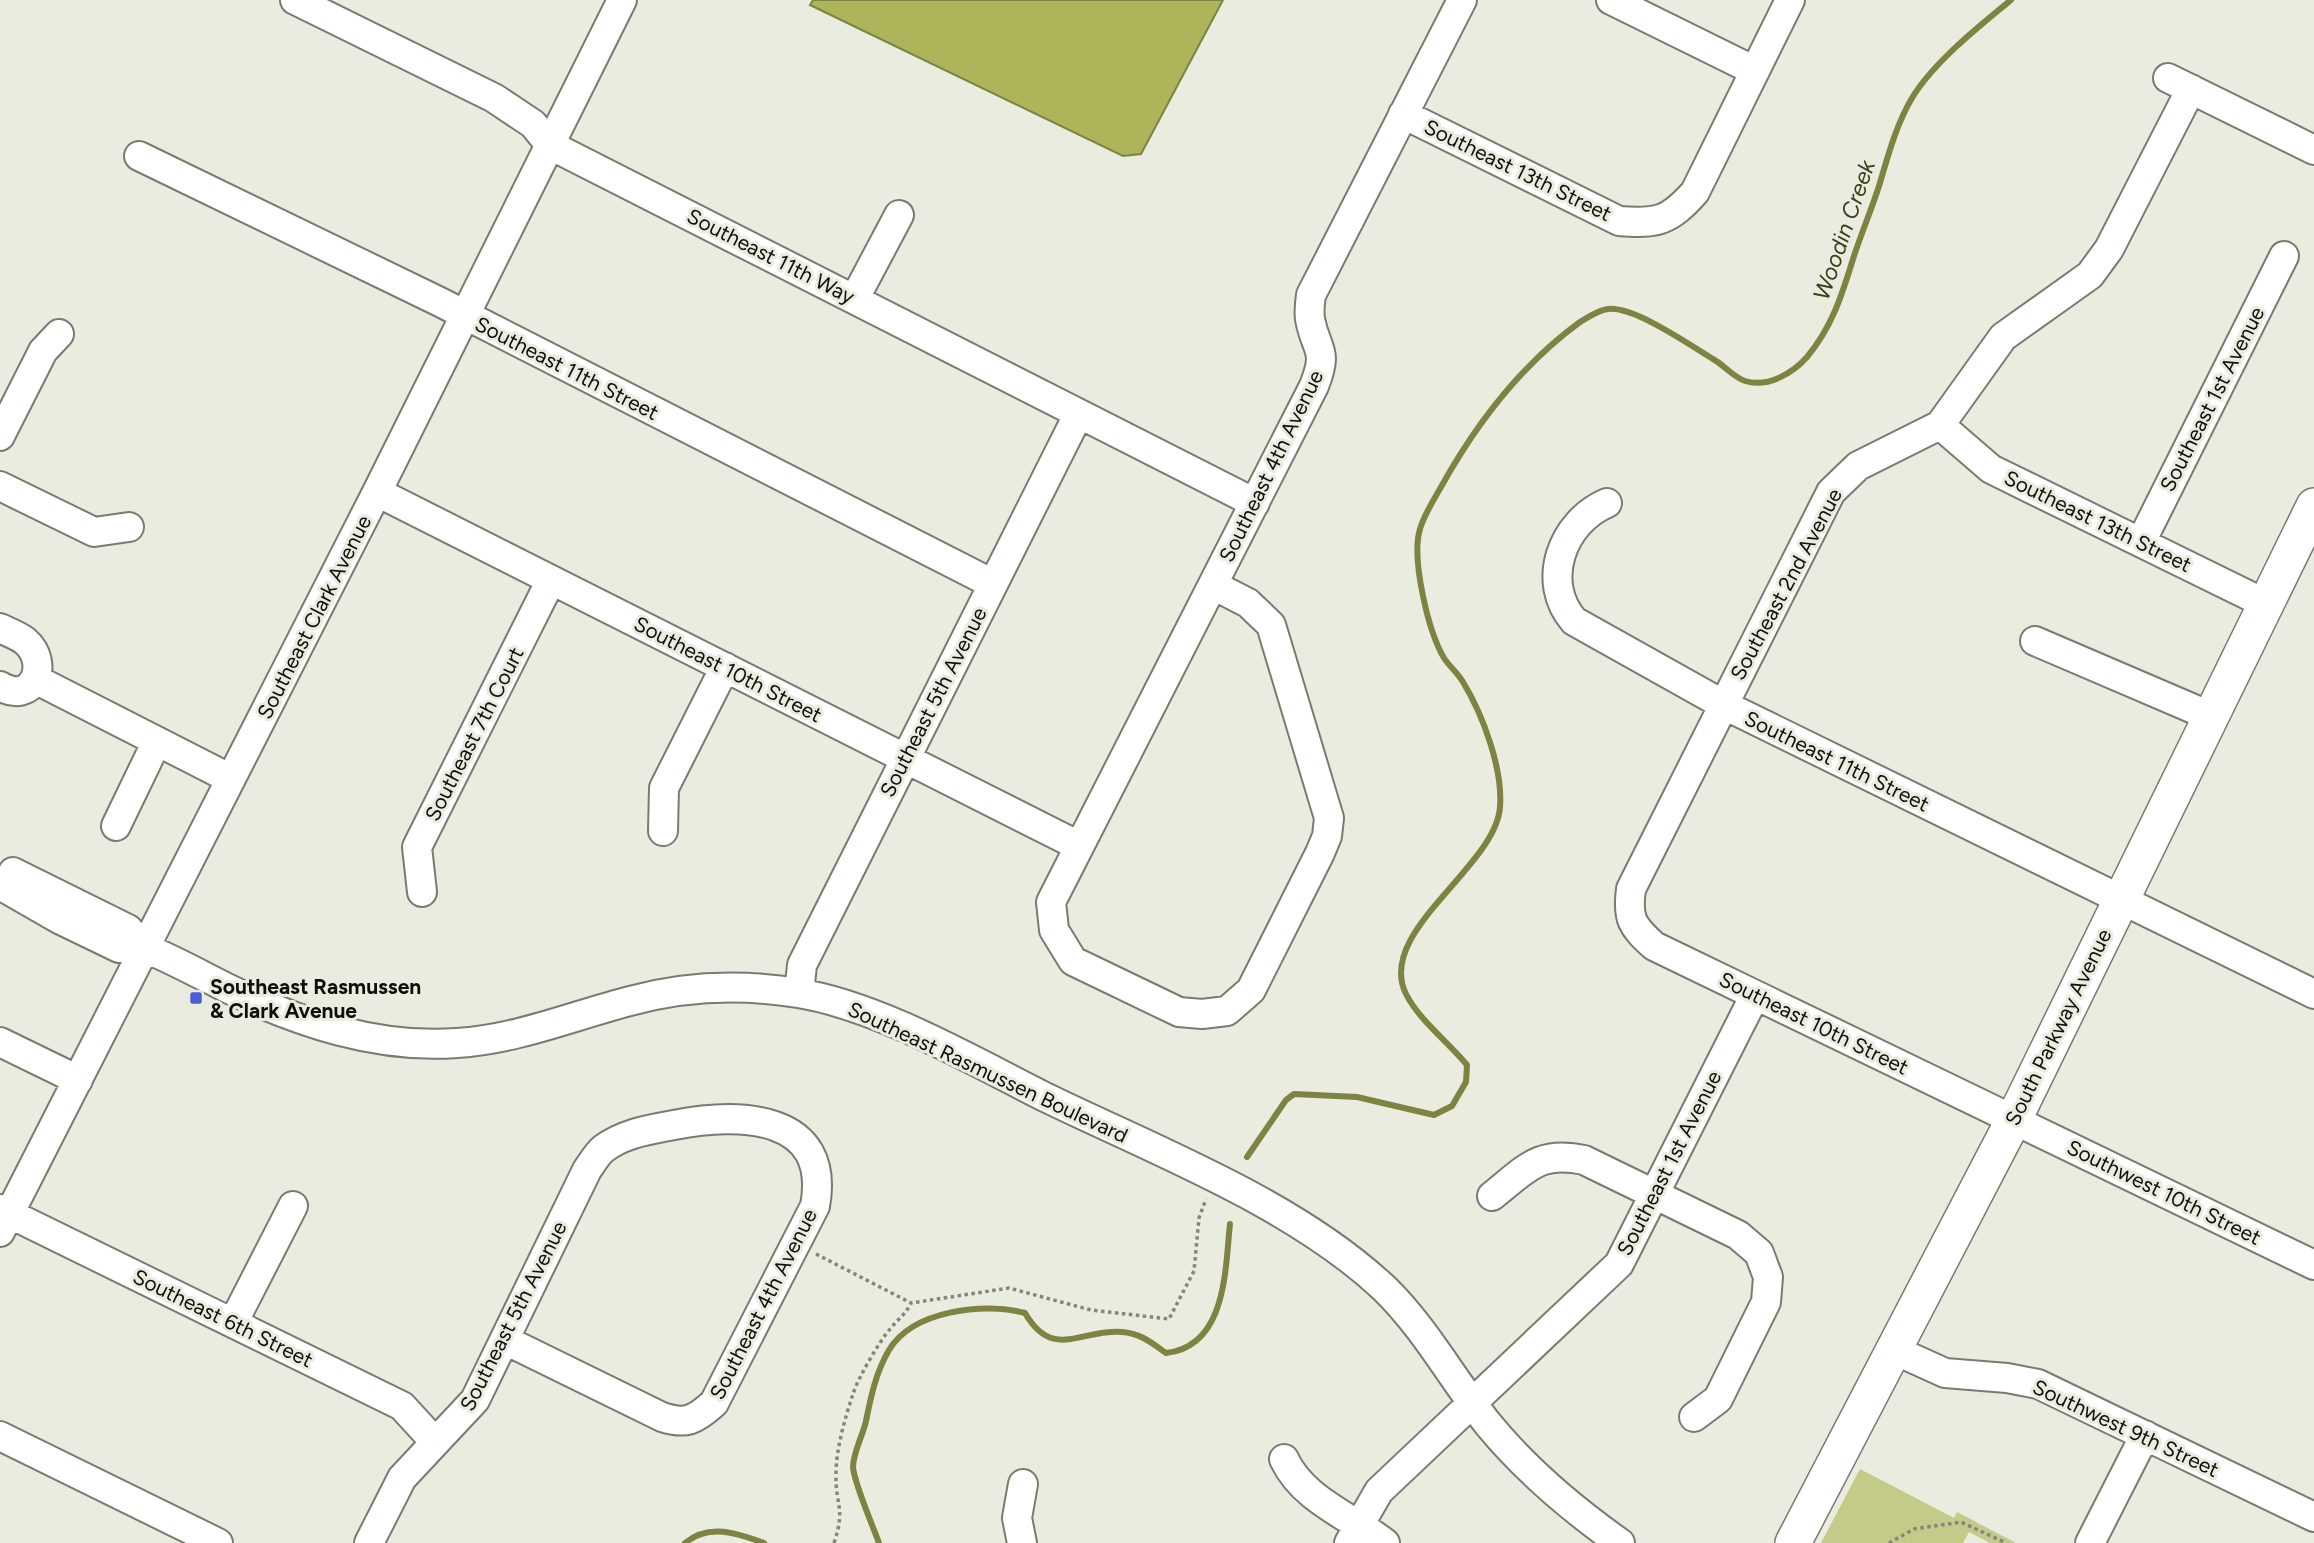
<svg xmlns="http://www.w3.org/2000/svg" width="2314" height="1543" font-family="Figtree,sans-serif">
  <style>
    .green { fill: #c4ca88 }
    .water { fill: #adb459; stroke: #7e8342; stroke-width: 2 }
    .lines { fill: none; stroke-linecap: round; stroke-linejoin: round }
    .stream { stroke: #7e8342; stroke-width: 6 }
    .minor-casing { stroke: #7a7b70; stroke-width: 32 }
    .major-casing { stroke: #7a7b70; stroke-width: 38 }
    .path { stroke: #84867d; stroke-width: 3.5; stroke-dasharray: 3.5 3.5; stroke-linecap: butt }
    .minor { stroke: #fff; stroke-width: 28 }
    .major { stroke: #fff; stroke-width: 35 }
    .poi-dot { fill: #4d5dd2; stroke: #eaecdf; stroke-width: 2.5 }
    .labels { text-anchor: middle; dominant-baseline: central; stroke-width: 6; stroke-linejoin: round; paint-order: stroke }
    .street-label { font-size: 21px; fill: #0f100c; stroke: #eaecdf }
    .poi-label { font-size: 21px; font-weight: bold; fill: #0f100c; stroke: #eaecdf; text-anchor: start }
    .water-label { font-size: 23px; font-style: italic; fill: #3c3f19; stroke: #eaecdf }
  </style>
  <rect width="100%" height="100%" fill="#eaecdf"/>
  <path class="green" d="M 1860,1469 L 1954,1518 L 1957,1512 L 2016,1543 L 1990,1543 L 1969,1532 L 1963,1543 L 1821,1543 Z"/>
  <path class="water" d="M 813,0 L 1223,0 L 1141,154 L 1123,156 L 810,5 Z"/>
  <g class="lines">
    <path class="stream" d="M 1247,1157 L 1286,1100 L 1294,1094 L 1357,1097 L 1434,1115 L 1452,1106 L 1466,1082 L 1467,1065 C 1448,1042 1419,1020 1406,994 C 1375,932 1496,867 1500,807 C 1503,769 1483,715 1463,682 C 1458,673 1449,666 1444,658 C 1428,631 1411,558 1420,529 C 1424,515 1433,501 1441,487 C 1476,424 1521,365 1580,322 C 1588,317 1599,310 1608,309 C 1634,306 1690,345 1713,359 C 1724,365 1733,377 1745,381 C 1768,388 1793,373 1807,357 C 1832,327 1842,295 1853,259 C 1861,234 1871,211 1879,186 C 1888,156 1896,125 1912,98 C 1933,63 1979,26 2011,0
      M 685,1543 C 709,1523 737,1533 764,1543
      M 879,1543 C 873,1526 854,1483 853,1467 C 853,1453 863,1435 866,1421 C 871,1396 876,1372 889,1350 C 913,1310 985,1302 1025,1313 C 1053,1361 1080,1329 1122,1332 C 1140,1333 1152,1343 1166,1353 C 1227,1346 1225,1269 1230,1224"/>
    <defs>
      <path id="minor" d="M 295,0 L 494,98 L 533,124 L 550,145 L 1255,503
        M 1611,0 L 1755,71
        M 2168,78 L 2314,150
        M 2191,89 L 2109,249 L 2090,275 L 2003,337 L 1940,425 L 1858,466 L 1831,492 L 1631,889 C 1627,919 1632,926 1654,946 L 2314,1265
        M 1403,114 L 1619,221 C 1658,224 1669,221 1695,192 L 1790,0
        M 139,156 L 440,302 L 993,584
        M 855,298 L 899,215
        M 1940,425 L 1991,469 L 2266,604
        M 0,436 L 43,351 L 59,334
        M 0,486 L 94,532 L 129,527
        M 377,492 L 1079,846
        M 1607,503 C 1562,522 1540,582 1574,621 L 1724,705 L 2314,994
        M 2141,542 L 2284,256
        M 1213,585 L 1248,603 L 1271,625 L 1329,818 L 1327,836 L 1320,853 L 1251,990 L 1227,1011 L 1202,1014 L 1179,1012 L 1073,961 L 1054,930 L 1051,902 L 1314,386 C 1329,348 1316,352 1310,319 C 1309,312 1310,302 1311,295 L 1462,0
        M 0,628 C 8,632 19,636 25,641 C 51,663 33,706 0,686
        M 2035,641 L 2210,716
        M 37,680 L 231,779
        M 116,826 L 157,741
        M 663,831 L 664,788 L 725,667
        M 13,872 L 128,929 L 145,948
        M 0,885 L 61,920 L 119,948 L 145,948 C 174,960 201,975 229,989 C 300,1023 378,1049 457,1043 C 518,1039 572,1016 630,1001 C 685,986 742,984 798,993 C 879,1006 973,1061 1047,1098 C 1158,1152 1295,1204 1385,1289 C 1425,1328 1453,1380 1488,1424 C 1525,1469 1572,1509 1620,1543
        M 422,892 L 417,847 L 551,580
        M 799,993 L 802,965 L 1078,415
        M 0,1042 L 78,1080
        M 1492,1196 C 1526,1169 1539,1150 1584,1160 L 1738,1235 L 1759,1253 L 1768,1277 L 1766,1302 L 1718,1399 L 1694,1417
        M 0,1209 L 402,1406 L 435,1442
        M 0,1232 L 377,492 L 622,0
        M 233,1323 L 293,1206
        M 1892,1349 L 1945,1373 L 2007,1378 L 2038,1384 L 2314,1517
        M 0,1436 L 218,1543
        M 1284,1459 C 1303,1500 1350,1516 1385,1543
        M 369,1543 L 402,1478 L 475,1400 L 587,1170 C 592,1163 597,1154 603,1149 C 624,1133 649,1130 674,1125 C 739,1112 832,1114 815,1206 L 714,1403 C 695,1420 686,1425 662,1417 L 505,1340
        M 1022,1543 L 1017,1518 L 1023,1484
        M 1349,1543 L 1379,1491 L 1619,1264 L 1755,995
        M 2090,1543 L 2145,1435"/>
      <path id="major" d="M 1793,1543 L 2014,1119 L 2314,506"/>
    </defs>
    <use href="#minor" class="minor-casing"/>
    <use href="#major" class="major-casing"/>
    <path class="path" d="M 816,1254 L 911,1303 L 1009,1288 L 1091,1310 L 1169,1319 L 1194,1271 L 1199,1218 L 1206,1199
      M 834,1543 C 846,1508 835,1504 836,1474 C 836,1449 845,1418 853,1394 C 858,1378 880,1340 891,1328 C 899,1318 906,1314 911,1303
      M 1889,1543 L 1914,1529 L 1961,1522 L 2006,1543"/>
    <use href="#minor" class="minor"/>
    <use href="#major" class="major"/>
  </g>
  <rect class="poi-dot" x="189" y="991" width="14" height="14" rx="3.5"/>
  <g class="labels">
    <g class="street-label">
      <text transform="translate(1518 170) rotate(26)">Southeast 13th Street</text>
      <text transform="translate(771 256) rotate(27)">Southeast 11th Way</text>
      <text transform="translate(567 368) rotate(27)">Southeast 11th Street</text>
      <text transform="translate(2212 399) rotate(-63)">Southeast 1st Avenue</text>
      <text transform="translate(1271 466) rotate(-64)">Southeast 4th Avenue</text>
      <text transform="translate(2098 521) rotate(26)">Southeast 13th Street</text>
      <text transform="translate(1786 584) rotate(-62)">Southeast 2nd Avenue</text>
      <text transform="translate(314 617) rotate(-63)">Southeast Clark Avenue</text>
      <text transform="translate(728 669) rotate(27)">Southeast 10th Street</text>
      <text transform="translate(933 702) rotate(-63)">Southeast 5th Avenue</text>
      <text transform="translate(474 734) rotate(-63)">Southeast 7th Court</text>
      <text transform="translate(1837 761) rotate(26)">Southeast 11th Street</text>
      <text transform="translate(1814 1023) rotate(26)">Southeast 10th Street</text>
      <text transform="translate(2058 1027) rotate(-64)">South Parkway Avenue</text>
      <text transform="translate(988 1072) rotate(25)">Southeast Rasmussen Boulevard</text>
      <text transform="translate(1669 1163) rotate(-63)">Southeast 1st Avenue</text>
      <text transform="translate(2164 1192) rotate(26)">Southwest 10th Street</text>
      <text transform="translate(763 1304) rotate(-63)">Southeast 4th Avenue</text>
      <text transform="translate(513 1316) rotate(-63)">Southeast 5th Avenue</text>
      <text transform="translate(223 1318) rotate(26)">Southeast 6th Street</text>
      <text transform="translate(2126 1428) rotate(25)">Southwest 9th Street</text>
    </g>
    <g class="poi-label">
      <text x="210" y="986">Southeast Rasmussen<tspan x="210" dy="24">&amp; Clark Avenue</tspan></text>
    </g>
    <g class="water-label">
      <text transform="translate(1844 230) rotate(-71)">Woodin Creek</text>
    </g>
  </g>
</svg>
